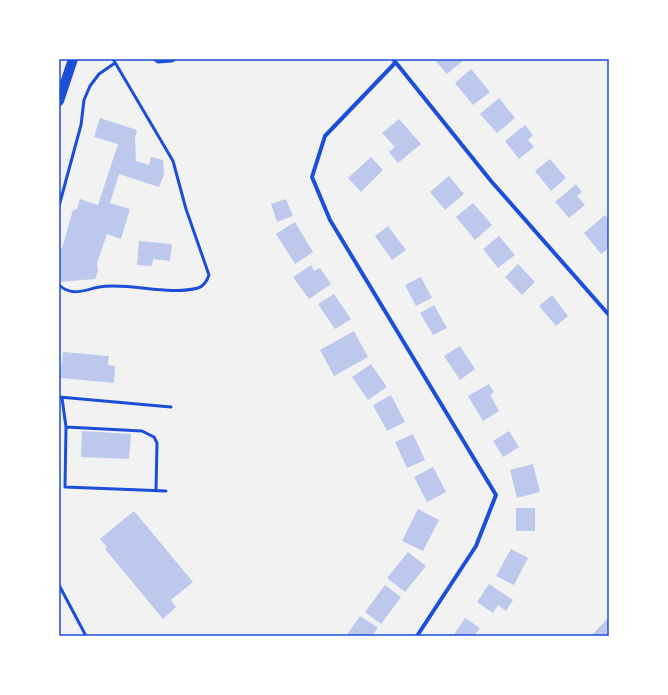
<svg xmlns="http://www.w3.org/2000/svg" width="668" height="695" font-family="Cabin,sans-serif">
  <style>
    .building { fill: #bdc9ec }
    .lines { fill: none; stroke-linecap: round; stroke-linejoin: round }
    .service { stroke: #1d4ed8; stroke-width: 3 }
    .minor { stroke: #1d4ed8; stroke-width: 4 }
    .primary { stroke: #1d4ed8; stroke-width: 10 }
    .neatline { fill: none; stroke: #1d4ed8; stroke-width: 1.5 }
  </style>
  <rect width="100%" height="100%" fill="#f2f2f2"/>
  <path class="building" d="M 434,59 L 465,59 L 447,74 Z
    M 471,69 L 490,92 L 473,105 L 455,83 Z
    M 499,98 L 515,118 L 497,133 L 480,114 Z
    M 100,118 L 137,130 L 135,138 L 136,161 L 149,165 L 151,157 L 163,160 L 164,174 L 159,187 L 119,174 L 110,203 L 130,209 L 121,239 L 107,234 L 97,263 L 98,271 L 95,279 L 59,282 L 59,248 L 62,248 L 73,210 L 77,209 L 80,199 L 98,205 L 118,144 L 94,137 Z
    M 399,119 L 421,144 L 398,163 L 389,152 L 395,147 L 382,133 Z
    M 525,125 L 533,135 L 528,140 L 534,147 L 519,159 L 505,141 Z
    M 371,157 L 383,170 L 361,192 L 348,178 Z
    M 550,159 L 566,178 L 551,191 L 535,171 Z
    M 449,176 L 464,194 L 445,210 L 430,192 Z
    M 576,184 L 582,192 L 577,196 L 585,205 L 569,218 L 555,202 Z
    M 286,199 L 293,216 L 277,222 L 271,204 Z
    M 473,203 L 492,225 L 475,240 L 456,217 Z
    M 605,215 L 609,220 L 609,248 L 601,254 L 584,233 Z
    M 295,222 L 313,252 L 295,264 L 276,234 Z
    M 388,226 L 406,250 L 392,260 L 375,236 Z
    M 499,236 L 515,255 L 498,268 L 483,249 Z
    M 139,241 L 172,244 L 170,261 L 153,259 L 152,266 L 137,265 Z
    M 518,264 L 535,282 L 522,295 L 505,277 Z
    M 311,265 L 314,271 L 320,268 L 331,284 L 309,299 L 293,277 Z
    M 421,277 L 432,298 L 416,306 L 405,285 Z
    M 334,294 L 351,319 L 335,329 L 318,304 Z
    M 552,295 L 568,316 L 556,326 L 539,306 Z
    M 434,305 L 447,328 L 433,335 L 420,313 Z
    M 354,331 L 368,357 L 334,376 L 320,350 Z
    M 460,346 L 475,369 L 460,380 L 444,356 Z
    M 63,352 L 109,356 L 108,365 L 115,366 L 114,383 L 60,378 Z
    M 371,364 L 387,387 L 368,400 L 352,377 Z
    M 489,384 L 494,392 L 490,395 L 499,411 L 483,421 L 468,396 Z
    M 391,395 L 405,422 L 387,431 L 373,405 Z
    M 82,431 L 131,434 L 129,459 L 81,457 Z
    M 509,431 L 519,447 L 503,457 L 493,441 Z
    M 413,434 L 425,460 L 407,468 L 395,442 Z
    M 533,464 L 540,492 L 517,498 L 510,470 Z
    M 433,467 L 446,492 L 427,502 L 414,477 Z
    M 516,508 L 535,508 L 535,531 L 516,531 Z
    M 418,509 L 439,520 L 423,551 L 402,541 Z
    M 134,511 L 193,582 L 171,600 L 176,607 L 163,619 L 105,549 L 107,547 L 100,539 Z
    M 511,549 L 528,558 L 514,585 L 496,576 Z
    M 408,552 L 426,566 L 405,592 L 387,578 Z
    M 489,584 L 513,600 L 506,611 L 498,605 L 493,613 L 477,602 Z
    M 385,585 L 401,597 L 381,624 L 365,612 Z
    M 360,616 L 378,628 L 372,636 L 346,636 Z
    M 609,617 L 609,636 L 593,636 L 592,635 Z
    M 465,618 L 480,628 L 474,636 L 453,636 Z"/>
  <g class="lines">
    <path class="service" d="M 154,59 L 158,62 L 172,61 L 175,59
      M 59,206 L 81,125 L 84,100 L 90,86 L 99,74 L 115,63
      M 59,285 C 72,297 84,290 99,287 C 130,282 167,296 198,288 C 204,286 207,281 209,275 L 186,209 L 173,161 L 113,59
      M 59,397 L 171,407
      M 62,398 L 66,427 L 65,487 L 166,491
      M 66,427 L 142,431 L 154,437 L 157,443 L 156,491
      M 59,585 L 86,636"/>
    <path class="minor" d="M 393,59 L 491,181 L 609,315
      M 395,63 L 325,136 L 312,177 L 330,220 L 496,495 L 476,546 L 417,636"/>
    <path class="primary" d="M 59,101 L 73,59"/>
  </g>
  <rect width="668" height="695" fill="none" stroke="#ffffff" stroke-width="120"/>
  <rect x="60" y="60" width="548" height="575" class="neatline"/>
</svg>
